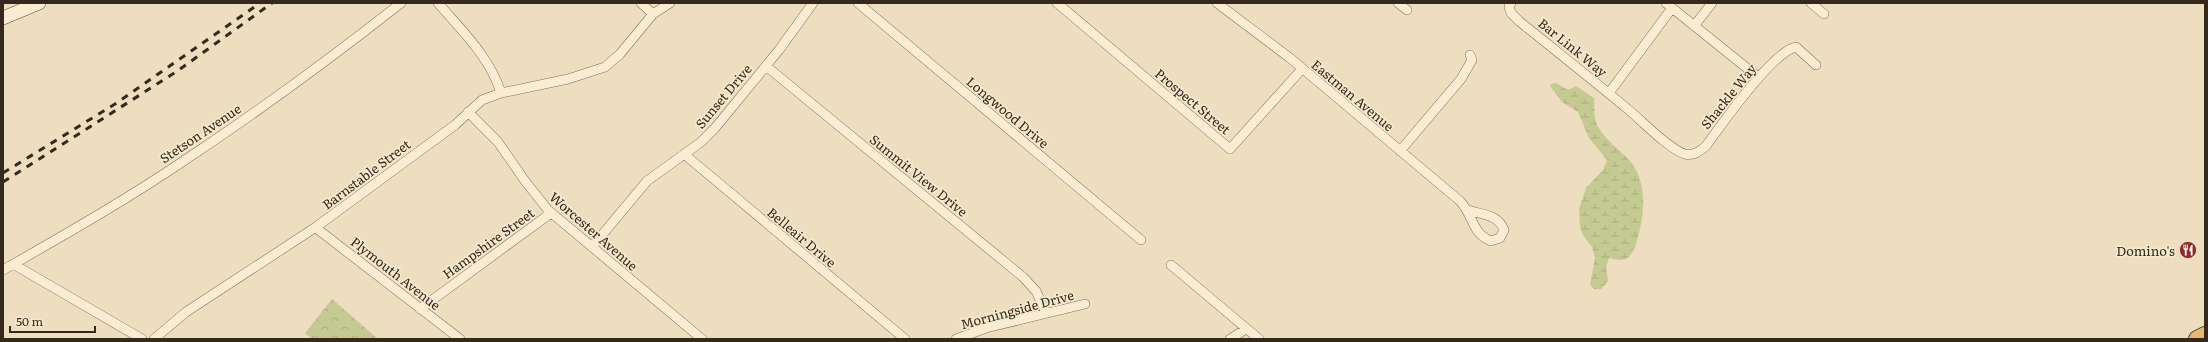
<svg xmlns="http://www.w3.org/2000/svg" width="2208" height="342" font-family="Literata,serif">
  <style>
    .forest { fill: url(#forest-crowns) }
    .wetland { fill: url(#wetland-marsh) }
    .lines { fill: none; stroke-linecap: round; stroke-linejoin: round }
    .minor-casing { stroke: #856f58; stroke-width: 10 }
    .secondary-casing { stroke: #67503b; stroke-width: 14 }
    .trunk-casing { stroke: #523d2c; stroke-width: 18 }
    .minor { stroke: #f8ecd2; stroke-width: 9 }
    .secondary { stroke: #f8ecd2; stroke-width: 13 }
    .trunk { stroke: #e7b872; stroke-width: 16 }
    .rail { stroke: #35281c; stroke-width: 3; stroke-dasharray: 7 7; stroke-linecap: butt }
    .labels { text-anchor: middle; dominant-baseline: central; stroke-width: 3.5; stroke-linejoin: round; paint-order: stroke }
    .street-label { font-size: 13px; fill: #35281c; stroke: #f4e9ce }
    .poi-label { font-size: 13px; fill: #35281c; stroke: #f4e9ce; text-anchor: end }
  </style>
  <defs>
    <pattern id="forest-crowns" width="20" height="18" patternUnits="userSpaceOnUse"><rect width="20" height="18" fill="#c5ca93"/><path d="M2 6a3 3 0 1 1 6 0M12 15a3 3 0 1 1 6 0" fill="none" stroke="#aaae7e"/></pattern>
    <pattern id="wetland-marsh" width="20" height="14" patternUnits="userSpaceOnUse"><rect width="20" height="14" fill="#c5ca93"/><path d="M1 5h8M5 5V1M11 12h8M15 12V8" fill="none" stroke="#aaae7e"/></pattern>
  </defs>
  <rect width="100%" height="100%" fill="#eddebf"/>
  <path class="forest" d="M 332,299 L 378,339 L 312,339 L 305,333 Z"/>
  <path class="wetland" d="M 1556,83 L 1568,90 L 1576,86 L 1594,98 C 1595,108 1593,116 1597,125 C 1605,140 1619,149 1630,161 C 1649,184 1644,219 1636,244 C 1630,261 1624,262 1609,258 L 1606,267 L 1608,281 L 1601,289 L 1594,289 L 1590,285 L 1595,258 L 1592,247 L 1583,235 L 1580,227 L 1579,209 L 1586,188 L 1603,170 L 1607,160 L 1589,138 L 1578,112 L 1562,102 L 1550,86 L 1551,84 Z"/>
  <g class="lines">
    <defs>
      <path id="minor" d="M 641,3 L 653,14
        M 858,3 L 1141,240
        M 1057,3 L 1230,149 L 1302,69
        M 1217,3 L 1290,58 L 1460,201 C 1474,216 1471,233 1491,241 L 1500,238 L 1504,230 C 1498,214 1482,215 1468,210
        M 1398,3 L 1407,10
        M 1511,3 L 1509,7 L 1511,13 L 1519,21 C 1556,51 1593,80 1630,111 C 1642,121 1670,150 1685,154 C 1694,156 1700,151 1706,146 C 1722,124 1772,52 1796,47 L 1816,65
        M 1666,3 L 1758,77
        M 1811,3 L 1824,14
        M 1694,26 L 1712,3
        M 766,66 L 1023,277 L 1036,291 L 1046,313
        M 501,93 L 568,79 L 605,67 L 620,54 L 653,14 L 670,3
        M 1609,93 L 1672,8
        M 468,112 L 498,142 L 525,181 L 548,210 L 702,339
        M 1400,151 L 1461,79 L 1472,60 L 1470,55
        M 684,154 L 905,339
        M 316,228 L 460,339
        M 592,247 L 647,181 L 701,142 L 715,128 L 779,50 L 813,3
        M 13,264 L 142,339
        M 1171,265 L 1259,339
        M 3,270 C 64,235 126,200 185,160 C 259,111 331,58 401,3
        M 420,309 L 551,213
        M 154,339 L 186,312 L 316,227 L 455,125 L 482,100 L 501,93 C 490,57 462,31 438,3
        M 956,339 L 986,328 L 1085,304
        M 1230,339 L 1246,329"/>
      <path id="secondary" d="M 3,18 L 39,3"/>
      <path id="trunk" d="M 2197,339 L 2205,335"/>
    </defs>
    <use href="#minor" class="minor-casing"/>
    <use href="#secondary" class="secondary-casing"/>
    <use href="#trunk" class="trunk-casing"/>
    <use href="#minor" class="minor"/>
    <use href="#secondary" class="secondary"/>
    <use href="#trunk" class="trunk"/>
    <path class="rail" d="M 3,173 L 115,104 L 260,3
      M 3,182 L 176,72 L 272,3"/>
  </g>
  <defs>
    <symbol id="restaurant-disc" viewBox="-11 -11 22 22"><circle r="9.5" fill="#93292b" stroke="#f4e9ce"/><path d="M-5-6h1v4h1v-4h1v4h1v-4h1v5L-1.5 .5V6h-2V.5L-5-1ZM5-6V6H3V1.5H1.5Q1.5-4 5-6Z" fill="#fff"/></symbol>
  </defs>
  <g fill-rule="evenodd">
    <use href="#restaurant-disc" x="2178" y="240" width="20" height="20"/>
  </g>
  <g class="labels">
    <g class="street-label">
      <text transform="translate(1573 47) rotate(39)">Bar Link Way</text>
      <text transform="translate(1353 95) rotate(40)">Eastman Avenue</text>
      <text transform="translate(723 96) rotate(-50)">Sunset Drive</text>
      <text transform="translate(1728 96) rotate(-51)">Shackle Way</text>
      <text transform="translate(1193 101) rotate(40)">Prospect Street</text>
      <text transform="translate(1008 112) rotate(40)">Longwood Drive</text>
      <text transform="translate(200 133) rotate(-34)">Stetson Avenue</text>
      <text transform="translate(366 174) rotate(-37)">Barnstable Street</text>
      <text transform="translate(919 175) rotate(39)">Summit View Drive</text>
      <text transform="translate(594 231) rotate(41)">Worcester Avenue</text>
      <text transform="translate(802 237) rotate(40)">Belleair Drive</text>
      <text transform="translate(488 243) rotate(-36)">Hampshire Street</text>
      <text transform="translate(396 273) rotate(38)">Plymouth Avenue</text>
      <text transform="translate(1017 309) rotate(-15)">Morningside Drive</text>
    </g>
    <g class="poi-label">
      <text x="2175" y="250">Domino's</text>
    </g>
  </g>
  <rect width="2208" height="342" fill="none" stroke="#35281c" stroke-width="8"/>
  <path d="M10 326v6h85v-6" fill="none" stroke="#35281c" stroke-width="2"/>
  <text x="16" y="326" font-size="12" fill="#35281c" stroke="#f4e9ce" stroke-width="3" paint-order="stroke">50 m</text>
</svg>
